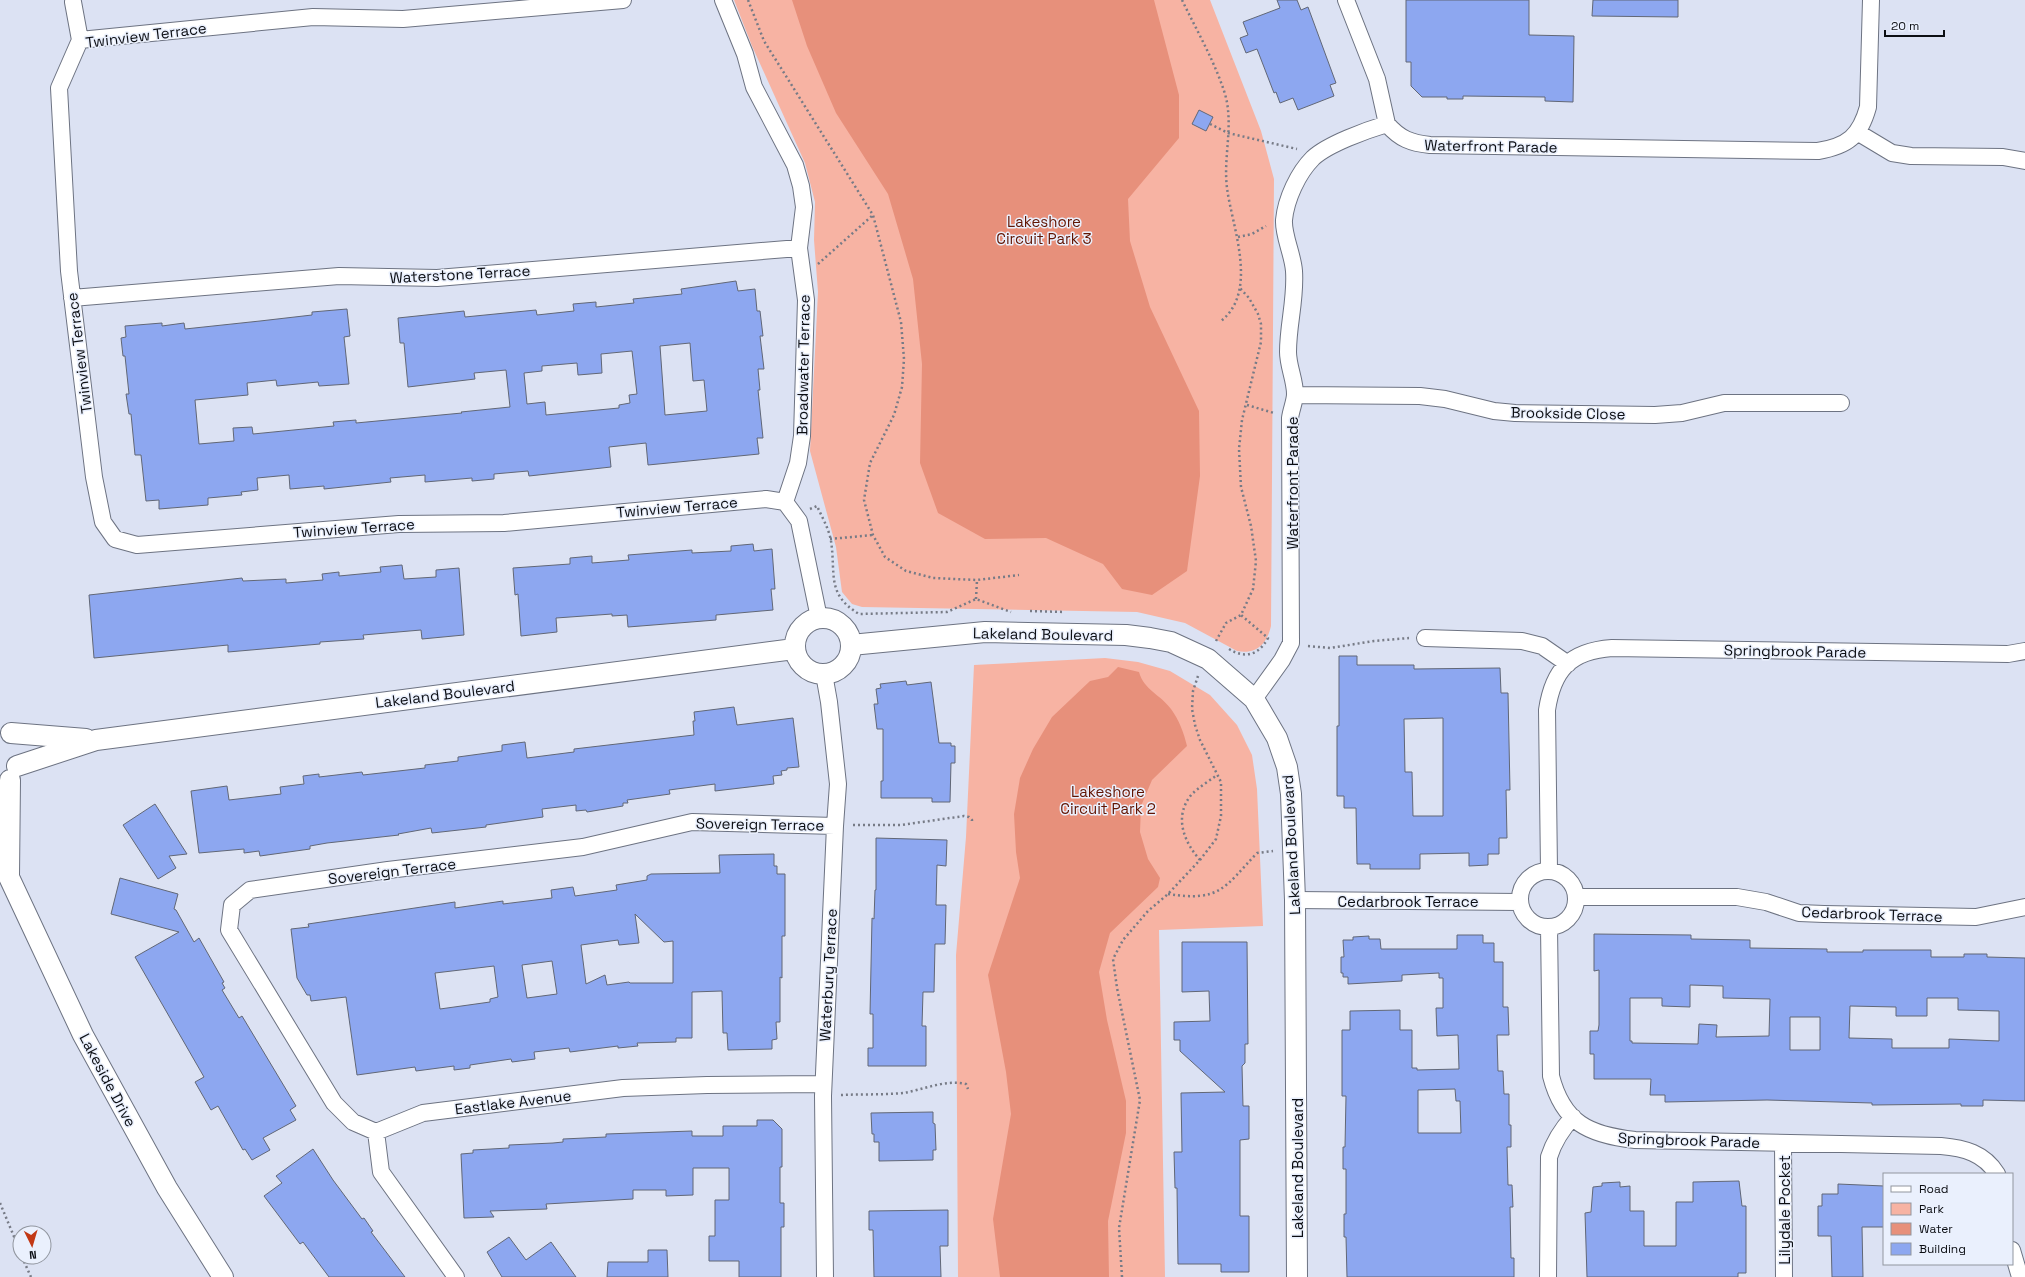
<svg xmlns="http://www.w3.org/2000/svg" width="2025" height="1277" font-family="'Space Grotesk',sans-serif">
  <style>
    .green { fill: #f7b3a3 }
    .water { fill: #e7907b }
    .building { fill: #8da7f0; stroke: #616776; fill-rule: evenodd }
    .lines { fill: none; stroke-linecap: round; stroke-linejoin: round }
    .minor-casing { stroke: #6d7382; stroke-width: 18 }
    .tertiary-casing { stroke: #6d7382; stroke-width: 22 }
    .path { stroke: #777b86; stroke-width: 2.5; stroke-dasharray: 2 3; stroke-linecap: butt }
    .minor { stroke: #fff; stroke-width: 16 }
    .tertiary { stroke: #fff; stroke-width: 20 }
    .labels { text-anchor: middle; dominant-baseline: central; stroke-width: 3; stroke-linejoin: round; paint-order: stroke }
    .street-label { font-size: 15px; fill: #0c0e13; stroke: #eaf0fd }
    .park-label { font-size: 15px; fill: #611402; stroke: #eaf0fd }
  </style>
  <rect width="100%" height="100%" fill="#dce2f3"/>
  <path class="green" d="M 734,0 L 1210,0 L 1261,131 L 1274,179 L 1271,626 C 1267,644 1256,655 1237,651 L 1185,623 L 1137,612 L 862,607 L 852,604 L 842,592 L 836,547 L 810,451 L 818,292 L 814,240 L 815,202 L 805,163 L 752,46 Z
    M 1105,658 L 1138,662 L 1170,671 L 1210,695 L 1237,725 L 1252,755 L 1257,789 L 1263,926 L 1159,930 L 1165,1277 L 958,1277 L 956,955 L 966,837 L 974,665 Z"/>
  <path class="water" d="M 792,0 L 1154,0 L 1179,95 L 1179,138 L 1128,199 L 1130,241 L 1150,307 L 1199,411 L 1200,476 L 1187,571 L 1152,595 L 1122,589 L 1103,564 L 1046,538 L 985,539 L 938,513 L 920,463 L 922,364 L 913,279 L 888,194 L 836,113 L 807,46 Z
    M 1118,667 L 1139,672 C 1144,690 1161,695 1171,709 C 1179,720 1184,733 1187,746 L 1152,780 L 1141,806 L 1140,832 L 1148,859 L 1160,878 L 1158,887 L 1110,933 L 1099,972 L 1107,1020 L 1126,1101 L 1126,1133 L 1108,1221 L 1109,1277 L 1000,1277 L 993,1219 L 1011,1114 L 1006,1072 L 988,975 L 1020,878 L 1016,852 L 1014,814 L 1020,778 L 1033,749 L 1052,717 L 1090,681 L 1108,677 Z"/>
  <path class="building" d="M 1277,0 L 1297,0 L 1301,10 L 1308,7 L 1336,83 L 1330,85 L 1334,96 L 1298,110 L 1293,98 L 1280,103 L 1276,92 L 1274,93 L 1257,49 L 1246,53 L 1240,38 L 1248,35 L 1243,22 L 1280,8 Z
    M 1406,0 L 1529,0 L 1529,35 L 1574,36 L 1573,102 L 1545,101 L 1545,97 L 1463,96 L 1463,99 L 1447,99 L 1447,97 L 1422,97 L 1411,86 L 1411,62 L 1406,62 Z
    M 1593,0 L 1678,0 L 1678,17 L 1592,16 Z
    M 1199,110 L 1213,117 L 1206,131 L 1192,124 Z
    M 736,281 L 738,291 L 755,289 L 757,311 L 760,311 L 763,336 L 760,336 L 764,369 L 758,369 L 760,390 L 758,390 L 763,438 L 757,438 L 759,454 L 648,465 L 646,443 L 609,447 L 611,467 L 529,476 L 528,471 L 494,474 L 494,479 L 472,481 L 472,478 L 425,482 L 425,475 L 390,478 L 391,482 L 324,489 L 324,486 L 290,489 L 289,475 L 257,478 L 258,490 L 241,492 L 242,495 L 208,498 L 208,505 L 159,509 L 159,500 L 146,501 L 141,455 L 135,455 L 131,414 L 129,414 L 126,394 L 129,394 L 125,356 L 123,356 L 121,338 L 126,337 L 125,326 L 162,323 L 162,326 L 184,323 L 185,329 L 260,321 L 312,315 L 312,312 L 347,309 L 350,336 L 344,337 L 349,384 L 319,386 L 318,382 L 277,386 L 276,380 L 247,383 L 248,395 L 195,400 L 199,444 L 234,441 L 233,428 L 252,427 L 253,434 L 334,426 L 333,422 L 356,420 L 356,423 L 462,413 L 461,412 L 510,407 L 506,370 L 474,373 L 475,379 L 408,387 L 404,343 L 400,343 L 398,318 L 464,311 L 465,317 L 536,310 L 537,315 L 574,311 L 573,304 L 596,302 L 596,307 L 634,303 L 633,299 L 682,294 L 681,289 ZM 690,343 L 693,381 L 704,380 L 707,411 L 665,415 L 660,346 ZM 632,351 L 637,394 L 629,395 L 630,403 L 619,405 L 619,408 L 546,415 L 545,402 L 527,404 L 524,373 L 542,371 L 542,366 L 577,363 L 578,375 L 602,373 L 601,354 Z
    M 753,544 L 754,551 L 772,549 L 775,589 L 771,589 L 773,610 L 716,615 L 716,620 L 628,627 L 627,615 L 612,616 L 612,614 L 556,618 L 557,632 L 521,636 L 518,594 L 515,595 L 513,568 L 570,564 L 570,558 L 592,556 L 592,563 L 629,560 L 628,555 L 692,550 L 692,553 L 731,551 L 731,546 Z
    M 402,565 L 404,579 L 436,577 L 436,570 L 459,568 L 464,635 L 422,639 L 421,630 L 363,635 L 364,639 L 320,642 L 320,644 L 228,652 L 228,645 L 94,658 L 89,595 L 242,578 L 243,581 L 286,579 L 286,583 L 323,580 L 322,574 L 339,572 L 339,576 L 381,572 L 380,567 Z
    M 1339,656 L 1357,656 L 1357,665 L 1414,665 L 1414,669 L 1500,668 L 1501,693 L 1508,693 L 1510,790 L 1506,790 L 1507,838 L 1499,838 L 1499,854 L 1488,854 L 1488,865 L 1469,866 L 1469,853 L 1420,854 L 1420,869 L 1370,869 L 1370,864 L 1357,864 L 1356,808 L 1344,808 L 1344,796 L 1337,796 L 1337,726 L 1339,726 ZM 1443,718 L 1443,816 L 1413,816 L 1412,772 L 1405,772 L 1404,719 Z
    M 906,681 L 907,685 L 931,682 L 939,743 L 951,743 L 951,746 L 955,746 L 955,763 L 951,763 L 950,802 L 932,802 L 932,798 L 881,798 L 881,781 L 883,781 L 883,729 L 877,729 L 874,704 L 878,704 L 876,689 L 881,688 L 880,684 Z
    M 734,707 L 737,725 L 793,718 L 799,767 L 787,768 L 787,770 L 781,771 L 782,775 L 773,776 L 774,784 L 715,791 L 715,784 L 669,790 L 670,794 L 627,800 L 628,803 L 623,803 L 623,806 L 587,812 L 586,810 L 576,811 L 576,805 L 542,809 L 543,817 L 486,825 L 486,827 L 432,833 L 431,828 L 398,834 L 399,835 L 327,843 L 310,846 L 310,849 L 260,856 L 259,851 L 244,853 L 244,849 L 199,853 L 191,791 L 227,786 L 229,800 L 281,794 L 280,787 L 304,784 L 303,776 L 319,774 L 319,777 L 362,772 L 363,775 L 425,768 L 425,765 L 458,761 L 458,757 L 502,751 L 502,745 L 525,742 L 527,758 L 574,752 L 574,749 L 694,735 L 693,721 L 695,721 L 694,712 Z
    M 155,804 L 187,854 L 169,856 L 176,868 L 158,879 L 123,825 Z
    M 876,838 L 947,840 L 946,866 L 937,865 L 936,905 L 946,905 L 945,944 L 935,944 L 934,992 L 923,992 L 922,1026 L 926,1026 L 926,1066 L 868,1066 L 868,1048 L 873,1048 L 873,1014 L 870,1014 L 872,918 L 874,919 L 875,890 L 876,890 Z
    M 774,854 L 774,866 L 777,866 L 777,874 L 785,874 L 785,936 L 782,936 L 782,978 L 780,977 L 780,1022 L 776,1022 L 777,1039 L 772,1040 L 772,1049 L 728,1050 L 727,1033 L 723,1033 L 722,991 L 692,992 L 692,1038 L 676,1038 L 676,1042 L 637,1043 L 638,1046 L 618,1048 L 618,1046 L 570,1052 L 569,1048 L 534,1052 L 535,1059 L 512,1062 L 511,1059 L 470,1065 L 470,1068 L 454,1070 L 454,1066 L 416,1071 L 415,1067 L 357,1075 L 346,997 L 311,1001 L 310,995 L 307,995 L 297,978 L 291,929 L 309,927 L 308,924 L 455,902 L 455,908 L 503,901 L 503,904 L 552,898 L 551,890 L 573,887 L 575,896 L 617,890 L 616,885 L 647,880 L 647,876 L 651,874 L 720,873 L 719,855 ZM 635,914 L 664,942 L 673,941 L 673,983 L 630,983 L 629,982 L 607,985 L 605,975 L 586,984 L 581,945 L 618,940 L 619,945 L 639,943 ZM 552,961 L 557,994 L 527,998 L 522,965 ZM 494,966 L 498,997 L 490,999 L 490,1002 L 440,1009 L 435,973 Z
    M 120,878 L 178,894 L 174,909 L 176,910 L 194,942 L 199,938 L 224,982 L 222,983 L 225,988 L 222,990 L 239,1018 L 242,1016 L 296,1106 L 290,1110 L 296,1120 L 263,1138 L 270,1150 L 252,1160 L 245,1149 L 243,1150 L 218,1106 L 211,1110 L 195,1082 L 204,1077 L 135,957 L 179,932 L 111,914 Z
    M 1594,934 L 1691,935 L 1691,939 L 1750,940 L 1750,948 L 1827,949 L 1827,952 L 1863,952 L 1863,950 L 1931,950 L 1931,957 L 1964,957 L 1964,954 L 1987,954 L 1987,957 L 2025,958 L 2025,1101 L 1983,1100 L 1983,1106 L 1961,1106 L 1961,1104 L 1872,1105 L 1872,1103 L 1767,1100 L 1665,1102 L 1665,1095 L 1650,1095 L 1651,1079 L 1594,1079 L 1594,1054 L 1590,1054 L 1590,1031 L 1598,1031 L 1599,1025 L 1599,970 L 1594,971 ZM 1690,985 L 1723,986 L 1723,998 L 1770,999 L 1769,1036 L 1716,1037 L 1717,1025 L 1699,1024 L 1698,1044 L 1632,1043 L 1632,1041 L 1630,1041 L 1630,998 L 1662,998 L 1662,1006 L 1690,1007 ZM 1927,998 L 1958,998 L 1958,1010 L 1999,1011 L 1999,1041 L 1949,1039 L 1949,1048 L 1892,1048 L 1892,1039 L 1849,1038 L 1850,1006 L 1896,1007 L 1896,1016 L 1927,1016 ZM 1790,1017 L 1820,1017 L 1820,1050 L 1790,1050 Z
    M 1457,935 L 1483,935 L 1483,943 L 1494,943 L 1494,962 L 1503,962 L 1503,1007 L 1508,1007 L 1509,1035 L 1497,1035 L 1498,1071 L 1503,1071 L 1504,1094 L 1509,1094 L 1509,1125 L 1511,1125 L 1511,1147 L 1507,1147 L 1508,1185 L 1512,1185 L 1513,1207 L 1510,1207 L 1511,1258 L 1514,1258 L 1514,1277 L 1347,1277 L 1346,1237 L 1344,1237 L 1344,1214 L 1346,1214 L 1346,1169 L 1343,1169 L 1343,1147 L 1345,1147 L 1346,1096 L 1342,1096 L 1342,1030 L 1350,1030 L 1350,1011 L 1400,1010 L 1400,1030 L 1412,1030 L 1412,1068 L 1417,1068 L 1417,1070 L 1459,1069 L 1458,1035 L 1437,1036 L 1436,1008 L 1443,1008 L 1443,978 L 1439,978 L 1439,973 L 1402,975 L 1402,981 L 1348,984 L 1348,977 L 1343,977 L 1343,973 L 1341,973 L 1341,957 L 1344,957 L 1343,940 L 1353,940 L 1353,937 L 1369,936 L 1369,939 L 1380,939 L 1381,949 L 1457,949 ZM 1455,1089 L 1456,1101 L 1460,1101 L 1461,1133 L 1418,1133 L 1418,1090 Z
    M 1182,942 L 1247,942 L 1248,1044 L 1245,1044 L 1245,1063 L 1242,1066 L 1243,1106 L 1249,1106 L 1249,1139 L 1240,1140 L 1240,1216 L 1249,1216 L 1249,1272 L 1221,1272 L 1221,1264 L 1178,1264 L 1177,1188 L 1175,1188 L 1174,1152 L 1182,1152 L 1181,1093 L 1225,1092 L 1180,1051 L 1180,1040 L 1174,1040 L 1174,1022 L 1210,1021 L 1209,991 L 1182,992 Z
    M 933,1112 L 933,1123 L 935,1124 L 936,1150 L 933,1150 L 933,1160 L 879,1161 L 879,1142 L 874,1142 L 874,1134 L 872,1134 L 871,1113 Z
    M 757,1120 L 773,1120 L 782,1129 L 782,1167 L 780,1167 L 780,1203 L 784,1203 L 784,1227 L 781,1227 L 781,1277 L 739,1277 L 739,1261 L 709,1261 L 709,1236 L 715,1236 L 715,1200 L 729,1200 L 729,1168 L 693,1168 L 693,1195 L 666,1196 L 666,1190 L 633,1190 L 633,1199 L 546,1204 L 547,1209 L 490,1211 L 494,1217 L 464,1218 L 461,1154 L 473,1153 L 473,1150 L 509,1148 L 509,1145 L 553,1143 L 563,1142 L 563,1139 L 606,1137 L 606,1134 L 692,1131 L 692,1136 L 723,1136 L 723,1126 L 757,1126 Z
    M 313,1149 L 333,1180 L 362,1219 L 364,1218 L 373,1231 L 371,1232 L 405,1277 L 329,1277 L 303,1242 L 300,1244 L 264,1196 L 282,1183 L 276,1176 Z
    M 1739,1181 L 1742,1206 L 1746,1206 L 1746,1273 L 1738,1273 L 1738,1277 L 1587,1277 L 1585,1213 L 1591,1212 L 1593,1187 L 1602,1186 L 1602,1183 L 1620,1182 L 1620,1187 L 1630,1186 L 1630,1211 L 1644,1211 L 1644,1246 L 1676,1246 L 1676,1202 L 1693,1202 L 1693,1182 Z
    M 1838,1184 L 1884,1186 L 1884,1227 L 1862,1227 L 1863,1277 L 1832,1277 L 1831,1236 L 1818,1236 L 1818,1206 L 1822,1206 L 1822,1194 L 1838,1194 Z
    M 948,1210 L 948,1246 L 940,1246 L 941,1277 L 874,1277 L 873,1230 L 869,1230 L 869,1211 Z
    M 509,1237 L 526,1260 L 551,1242 L 576,1277 L 502,1277 L 487,1252 Z
    M 648,1250 L 667,1250 L 668,1277 L 607,1277 L 608,1262 L 648,1262 Z"/>
  <g class="lines">
    <defs>
      <path id="minor" d="M 723,0 L 745,54 L 754,87 L 795,165 L 801,186 L 804,207 L 799,248 L 806,300 L 802,436 L 798,463 L 785,502
        M 1346,0 L 1377,79 L 1387,124
        M 73,2 L 80,40
        M 80,40 L 59,88 L 69,271 L 94,477 L 103,522 L 115,539 L 137,545 L 399,524 L 504,523 L 766,499 L 785,502
        M 80,40 L 313,17 L 403,19 L 623,0
        M 1857,132 L 1892,153 L 1911,156 L 2003,157 L 2025,161
        M 72,298 L 339,276 L 437,278 L 799,248
        M 1295,395 L 1420,396 L 1445,399 L 1494,411 L 1515,413 L 1655,415 L 1682,413 L 1724,403 L 1841,403
        M 785,502 L 799,521 L 819,618
        M 1425,638 L 1522,641 L 1542,646 L 1568,664
        M 824,674 L 829,702 L 838,784 L 835,826 L 823,1096 L 825,1277
        M 1254,699 L 1282,660 L 1291,643 L 1290,418 C 1291,410 1295,401 1295,394 C 1295,380 1288,366 1288,352 C 1288,324 1296,299 1294,271 C 1293,255 1283,235 1284,220 C 1286,199 1298,173 1313,158 C 1328,144 1367,130 1387,124 C 1400,139 1411,143 1430,145 L 1818,151 C 1848,146 1860,136 1868,107 L 1871,0
        M 1549,870 L 1547,710 C 1553,670 1570,651 1612,648 L 2008,654 L 2025,651
        M1520 899a28 28 0 1 1 56 0a28 28 0 1 1-56 0Z
        M 1577,897 L 1737,897 L 1766,902 L 1799,913 L 1824,914 L 1976,917 L 2025,907
        M 1295,900 L 1520,902
        M 1549,927 L 1551,1076 C 1563,1123 1589,1135 1635,1140 L 1941,1146 C 1964,1148 1984,1153 1997,1174
        M 376,1132 L 353,1122 L 334,1103 L 229,930 L 232,905 L 250,890 L 388,870 L 583,847 L 692,822 L 835,826
        M 376,1132 L 423,1113 L 623,1088 L 707,1085 L 823,1084
        M 376,1132 L 381,1172 L 456,1277
        M 1783,1144 L 1784,1277
        M 2012,1250 L 2020,1277
        M 1548,1277 L 1549,1157 C 1554,1141 1561,1130 1573,1117"/>
      <path id="tertiary" d="M795 646a28 28 0 1 1 56 0a28 28 0 1 1-56 0Z
        M 851,645 L 985,632 L 1126,635 L 1150,638 L 1171,642 L 1208,659 L 1254,699 L 1277,738 L 1287,767 L 1291,794 L 1295,900 L 1297,1277
        M 11,733 L 86,739
        M 17,766 L 96,740 L 794,649
        M 0,858 L 83,1035 L 167,1188 L 223,1277
        M 9,875 L 10,780"/>
    </defs>
    <use href="#minor" class="minor-casing"/>
    <use href="#tertiary" class="tertiary-casing"/>
    <path class="path" d="M 748,0 L 764,41 L 873,215 L 901,322 L 904,359 L 902,387 L 894,415 L 870,463 L 864,500 L 873,535 L 885,557 L 906,571 L 933,578 L 977,580 L 1019,575
      M 1182,0 C 1197,31 1215,62 1225,94 C 1234,125 1223,157 1227,188 C 1232,227 1259,291 1221,321
      M 1210,124 L 1228,133 L 1297,149
      M 1238,237 L 1252,234 L 1266,226
      M 818,264 L 873,215
      M 1247,405 L 1274,413
      M 810,509 L 817,506 C 822,517 829,529 831,541 C 836,574 826,594 859,614 L 947,612 L 976,599 L 1011,612
      M 830,539 L 873,535
      M 976,599 L 977,580
      M 1030,611 L 1065,612
      M 1216,641 L 1226,623 L 1241,615 L 1253,589 L 1256,561 L 1251,526 L 1241,487 L 1239,449 L 1242,420 L 1261,342 L 1261,324 L 1258,314 L 1249,298 L 1239,287
      M 1308,646 L 1330,648 L 1374,641 L 1409,638
      M 1229,649 C 1245,659 1259,655 1268,638 L 1241,615
      M 853,825 L 901,825 L 964,816 L 969,817 L 972,820 L 972,824
      M 1200,860 C 1184,842 1173,816 1192,794 C 1199,787 1209,781 1217,775
      M 1168,894 C 1220,902 1224,888 1257,853 L 1273,851
      M 841,1095 C 861,1094 882,1095 903,1093 C 923,1090 945,1079 966,1084 L 968,1089
      M 0,1203 L 20,1251
      M 22,1257 L 31,1277
      M 1122,1277 L 1119,1228 L 1140,1100 L 1117,988 L 1113,959 L 1123,940 L 1148,911 L 1168,894 L 1200,860 L 1216,839 L 1221,816 L 1221,782 L 1200,740 L 1195,725 L 1192,709 L 1193,691 L 1198,676"/>
    <use href="#minor" class="minor"/>
    <use href="#tertiary" class="tertiary"/>
  </g>
  <g class="labels">
    <g class="street-label">
      <text transform="translate(146 35) rotate(-7)">Twinview Terrace</text>
      <text transform="translate(1491 146) rotate(1)">Waterfront Parade</text>
      <text transform="translate(460 274) rotate(-3)">Waterstone Terrace</text>
      <text transform="translate(79 353) rotate(-97)">Twinview Terrace</text>
      <text transform="translate(803 365) rotate(-89)">Broadwater Terrace</text>
      <text transform="translate(1568 413) rotate(1)">Brookside Close</text>
      <text transform="translate(1292 483) rotate(-90)">Waterfront Parade</text>
      <text transform="translate(677 507) rotate(-5)">Twinview Terrace</text>
      <text transform="translate(354 528) rotate(-4)">Twinview Terrace</text>
      <text transform="translate(1043 634) rotate(1)">Lakeland Boulevard</text>
      <text transform="translate(1795 651) rotate(1)">Springbrook Parade</text>
      <text transform="translate(445 694) rotate(-7)">Lakeland Boulevard</text>
      <text transform="translate(760 824) rotate(1)">Sovereign Terrace</text>
      <text transform="translate(1291 845) rotate(-93)">Lakeland Boulevard</text>
      <text transform="translate(392 871) rotate(-7)">Sovereign Terrace</text>
      <text x="1408" y="901">Cedarbrook Terrace</text>
      <text transform="translate(1872 914) rotate(2)">Cedarbrook Terrace</text>
      <text transform="translate(828 975) rotate(-87)">Waterbury Terrace</text>
      <text transform="translate(108 1080) rotate(62)">Lakeside Drive</text>
      <text transform="translate(513 1102) rotate(-7)">Eastlake Avenue</text>
      <text transform="translate(1689 1140) rotate(2)">Springbrook Parade</text>
      <text transform="translate(1297 1168) rotate(-90)">Lakeland Boulevard</text>
      <text transform="translate(1784 1210) rotate(-90)">Lilydale Pocket</text>
    </g>
    <g class="park-label">
      <text x="1044" y="221">Lakeshore<tspan x="1044" dy="17">Circuit Park 3</tspan></text>
      <text x="1108" y="791">Lakeshore<tspan x="1108" dy="17">Circuit Park 2</tspan></text>
    </g>
  </g>
  <rect x="1883" y="1173" width="130" height="92" fill="#eaf0fd" stroke="#91969f"/>
  <rect x="1891" y="1186" width="20" height="6" fill="#ffffff" stroke="#91969f"/>
  <text x="1919" y="1193" font-size="12" fill="#0c0e13">Road</text>
  <rect x="1891" y="1203" width="20" height="12" fill="#f7b3a3" stroke="#91969f"/>
  <text x="1919" y="1213" font-size="12" fill="#0c0e13">Park</text>
  <rect x="1891" y="1223" width="20" height="12" fill="#e7907b" stroke="#91969f"/>
  <text x="1919" y="1233" font-size="12" fill="#0c0e13">Water</text>
  <rect x="1891" y="1243" width="20" height="12" fill="#8da7f0" stroke="#91969f"/>
  <text x="1919" y="1253" font-size="12" fill="#0c0e13">Building</text>
  <g transform="translate(32 1245) rotate(175)"><circle r="19" fill="#eaf0fd" stroke="#91969f"/>
  <path d="M0-3L7 15L0 10L-7 15Z" fill="#c23815"/>
  <text y="-6" font-size="11" font-weight="bold" text-anchor="middle" fill="#0c0e13">N</text>
  </g>
  <path d="M1885 30v6h59v-6" fill="none" stroke="#0c0e13" stroke-width="2"/>
  <text x="1891" y="30" font-size="12" fill="#0c0e13" stroke="#eaf0fd" stroke-width="3" paint-order="stroke">20 m</text>
</svg>
